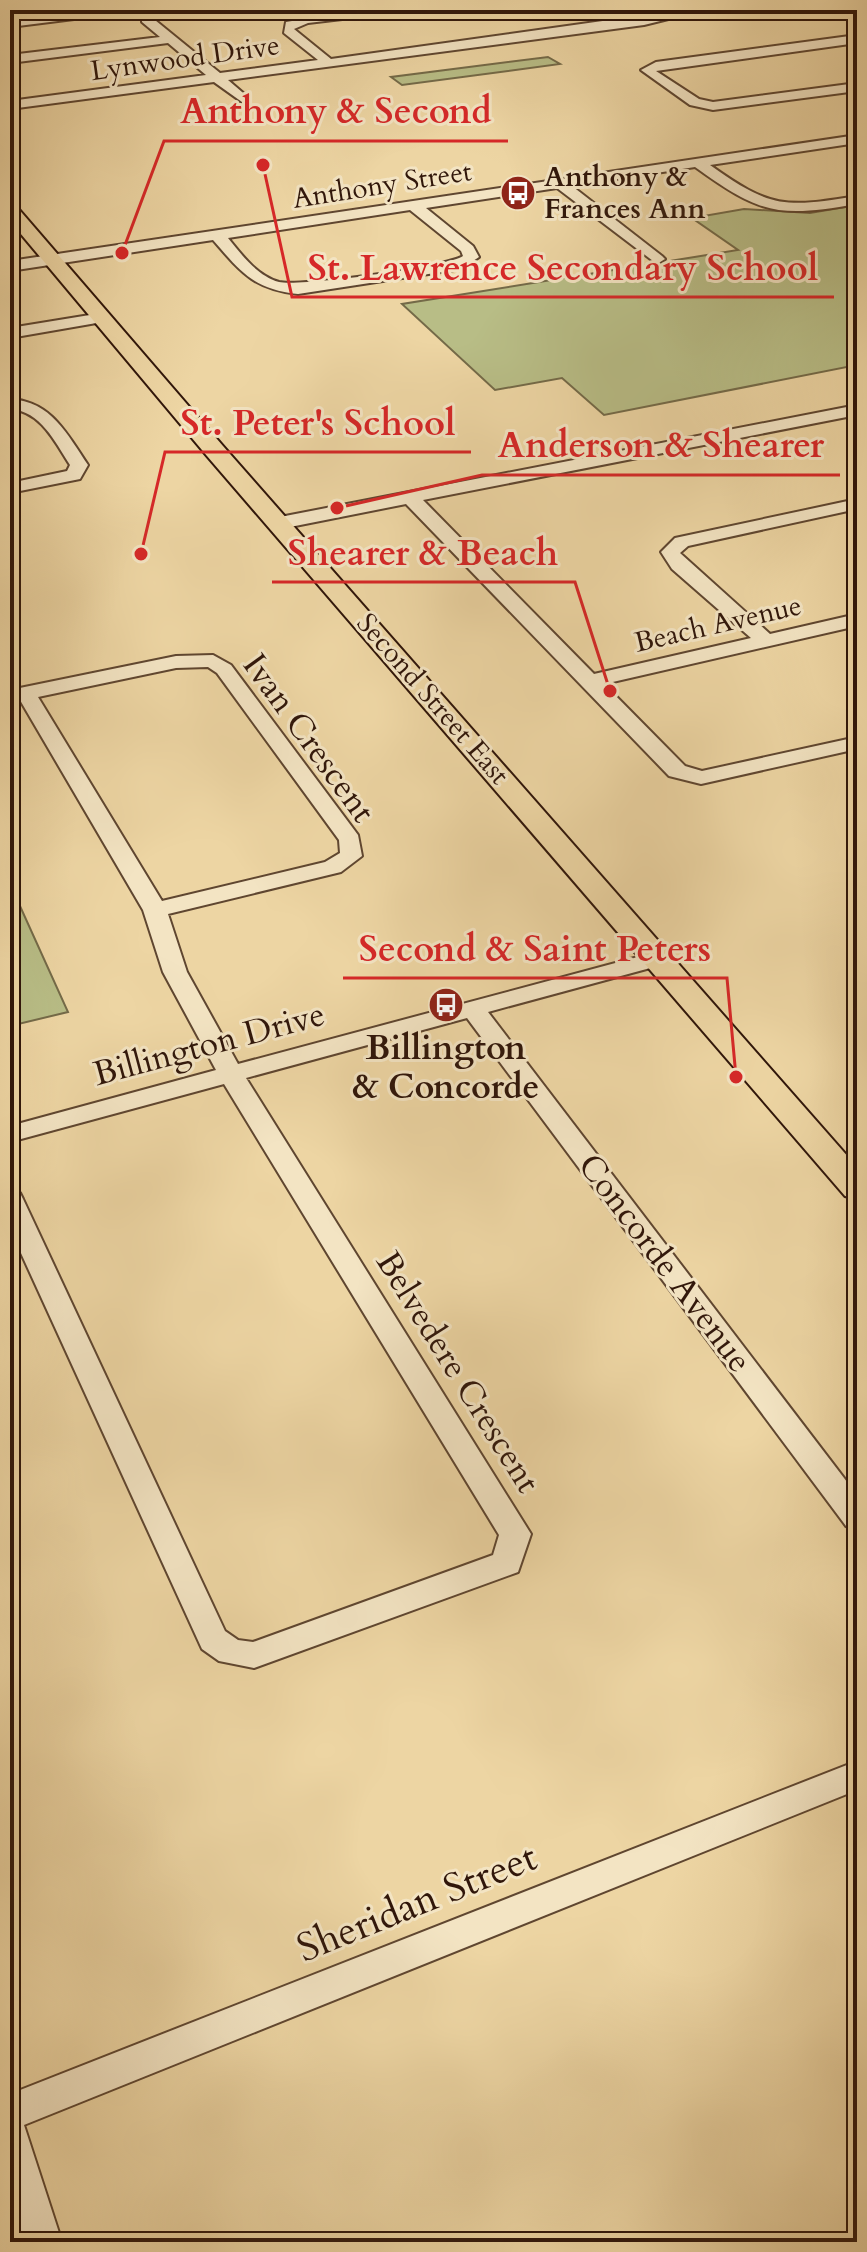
<svg xmlns="http://www.w3.org/2000/svg" width="867" height="2252" font-family="Cardo,serif">
  <style>
    .green { fill: #b8bd86; stroke: #746a48; stroke-width: 2 }
    .lines { fill: none; stroke-linecap: round; stroke-linejoin: round }
    .minor-casing { stroke: #5f4630; stroke-width: 4 }
    .major-casing { stroke: #30160a; stroke-width: 4 }
    .minor { fill: #f3e4c3; fill-rule: evenodd }
    .major { fill: #edd5a3; fill-rule: evenodd }
    .labels { text-anchor: middle; dominant-baseline: central; stroke-width: 6; stroke-linejoin: round; paint-order: stroke }
    .far-street-label { font-size: 28px; fill: #30160a; stroke: #f3e4c3 }
    .far-poi-label { font-size: 28px; font-weight: bold; fill: #30160a; stroke: #f3e4c3; text-anchor: start }
    .street-label { font-size: 34px; fill: #30160a; stroke: #f3e4c3 }
    .poi-label { font-size: 34px; font-weight: bold; fill: #30160a; stroke: #f3e4c3 }
    .near-street-label { font-size: 40px; fill: #30160a; stroke: #f3e4c3 }
    .leader { fill: none; stroke: #d62828; stroke-width: 3 }
    .callout-dot { fill: #d62828; stroke: #f3e4c3; stroke-width: 3 }
    .callout-label { font-size: 36px; text-anchor: middle; font-weight: bold; fill: #d62828; stroke: #f3e4c3; stroke-width: 6; stroke-linejoin: round; paint-order: stroke }
  </style>
  <rect width="100%" height="100%" fill="#edd5a3"/>
  <filter id="stains"><feTurbulence type="fractalNoise" baseFrequency=".0025" numOctaves="4"/><feColorMatrix values="0 0 0 0 .2 0 0 0 0 .09 0 0 0 0 .02 0 0 0 .5 -.17"/></filter>
  <radialGradient id="worn" r=".72"><stop offset=".6" stop-color="#630" stop-opacity="0"/><stop offset="1" stop-color="#630" stop-opacity=".3"/></radialGradient>
  <path class="green" d="M 548,57 L 560,64 L 402,85 L 391,77 Z
    M 857,205 L 857,365 L 604,415 L 562,378 L 495,390 L 402,304 L 738,250 L 692,218 L 744,209 L 810,213 Z
    M 10,884 L 68,1012 L 10,1026 Z"/>
  <g class="lines">
    <defs>
      <path id="minor" d="M 85,10 L 120,10 L 114,14 L 10,27 L 10,19 Z
        M 357,10 L 391,10 L 385,14 L 308,23 L 294,29 L 331,59 L 681,10 L 705,10 L 644,25 L 228,80 L 249,98 L 242,102 L 214,82 L 10,109 L 10,101 L 206,75 L 168,43 L 10,63 L 10,55 L 160,37 L 142,22 L 142,16 L 150,16 L 220,73 L 318,60 L 284,33 L 286,22 Z
        M 857,35 L 857,43 L 656,71 L 699,99 L 713,102 L 857,83 L 857,91 L 713,110 L 690,105 L 641,70 L 656,62 Z
        M 857,135 L 857,143 L 710,165 C 770,208 785,208 857,196 L 857,204 C 778,218 760,214 695,167 L 572,186 L 662,256 L 665,259 L 657,264 L 557,188 L 426,208 L 473,246 L 479,257 L 461,269 L 298,294 C 253,289 241,272 213,240 L 10,271 L 10,261 ZM 410,210 L 461,251 L 463,256 C 447,267 299,287 279,282 C 256,275 242,255 228,238 Z
        M 102,313 L 110,318 L 108,321 L 10,338 L 10,328 Z
        M 10,399 C 51,401 67,434 88,465 L 80,479 L 10,493 L 10,483 L 67,471 L 70,465 C 55,442 41,411 10,409 Z
        M 857,405 L 857,415 L 423,500 L 594,674 L 751,638 L 672,569 L 661,552 L 675,538 L 857,499 L 857,509 L 688,546 L 680,553 L 770,634 L 857,614 L 857,626 L 604,684 L 685,766 L 702,771 L 857,737 L 857,749 L 701,784 L 669,776 L 406,504 L 280,529 L 271,523 L 280,517 Z
        M 213,655 L 231,665 L 358,835 L 362,856 L 341,872 L 168,914 L 187,972 L 238,1064 L 649,954 L 665,954 L 669,959 L 665,964 L 488,1012 L 857,1495 L 857,1530 L 846,1526 L 467,1018 L 246,1078 L 531,1534 L 518,1572 L 254,1668 L 219,1661 L 202,1649 L 10,1229 L 10,1190 L 20,1193 L 23,1199 L 225,1631 L 238,1640 L 253,1642 L 493,1555 L 499,1535 L 224,1084 L 10,1142 L 10,1126 L 216,1070 L 163,972 L 143,910 L 20,700 L 10,702 L 10,690 L 176,656 ZM 208,667 L 217,673 L 339,840 L 340,853 L 325,862 L 162,901 L 38,697 L 176,668 Z
        M 857,1761 L 857,1790 L 24,2125 L 62,2242 L 22,2242 L 10,2201 L 10,2094 Z"/>
      <path id="major" d="M 10,205 L 16,206 L 223,446 L 857,1167 L 857,1199 L 845,1196 L 207,456 L 10,221 Z"/>
    </defs>
    <use href="#minor" class="minor-casing"/>
    <use href="#major" class="major-casing"/>
    <use href="#minor" class="minor"/>
    <use href="#major" class="major"/>
  </g>
  <defs>
    <symbol id="bus-disc" viewBox="-11 -11 22 22"><circle r="9.5" fill="#8f2418" stroke="#f3e4c3"/><path d="M-5-6H5V4H4V6H2V4H-2V6H-4V4H-5ZM-3.5-4V0h7V-4ZM-3.5 1.2v1.5H-2V1.2ZM2 1.2v1.5H3.5V1.2Z" fill="#fff"/></symbol>
  </defs>
  <g fill-rule="evenodd">
    <use href="#bus-disc" x="498" y="173" width="40" height="40"/>
    <use href="#bus-disc" x="426" y="985" width="40" height="40"/>
  </g>
  <g class="labels">
    <g class="far-street-label">
      <text transform="translate(185 58) rotate(-8)">Lynwood Drive</text>
      <text transform="translate(382 185) rotate(-9)">Anthony Street</text>
      <text transform="translate(718 624) rotate(-13)">Beach Avenue</text>
      <text transform="translate(433 699) rotate(49)">Second Street East</text>
    </g>
    <g class="far-poi-label">
      <text x="544" y="177">Anthony &amp;<tspan x="544" dy="32">Frances Ann</tspan></text>
    </g>
    <g class="street-label">
      <text transform="translate(309 738) rotate(54)">Ivan Crescent</text>
      <text transform="translate(209 1044) rotate(-15)">Billington Drive</text>
      <text transform="translate(665 1263) rotate(53)">Concorde Avenue</text>
      <text transform="translate(458 1372) rotate(58)">Belvedere Crescent</text>
    </g>
    <g class="poi-label">
      <text x="446" y="1048">Billington<tspan x="446" dy="39">&amp; Concorde</tspan></text>
    </g>
    <g class="near-street-label">
      <text transform="translate(417 1903) rotate(-22)">Sheridan Street</text>
    </g>
  </g>
  <path class="leader" d="M122 253L164 141H508M263 165L292 297H834M141 554L165 452H471M337 508L482 475H840M610 691L575 582H272M736 1077L727 978H343"/>
  <g class="callout-dot">
    <circle cx="122" cy="253" r="8"/>
    <circle cx="263" cy="165" r="8"/>
    <circle cx="141" cy="554" r="8"/>
    <circle cx="337" cy="508" r="8"/>
    <circle cx="610" cy="691" r="8"/>
    <circle cx="736" cy="1077" r="8"/>
  </g>
  <g class="callout-label">
    <text x="336" y="123">Anthony &amp; Second</text>
    <text x="563" y="280">St. Lawrence Secondary School</text>
    <text x="318" y="435">St. Peter's School</text>
    <text x="661" y="457">Anderson &amp; Shearer</text>
    <text x="423" y="565">Shearer &amp; Beach</text>
    <text x="535" y="961">Second &amp; Saint Peters</text>
  </g>
  <rect width="867" height="2252" fill="none" stroke="#edd5a3" stroke-width="40"/>
  <rect x="12" y="12" width="843" height="2228" fill="none" stroke="#30160a" stroke-width="4"/>
  <rect x="20" y="20" width="827" height="2212" fill="none" stroke="#30160a" stroke-width="2"/>
  <rect width="100%" height="100%" filter="url(#stains)"/>
  <rect width="100%" height="100%" fill="url(#worn)"/>
</svg>
